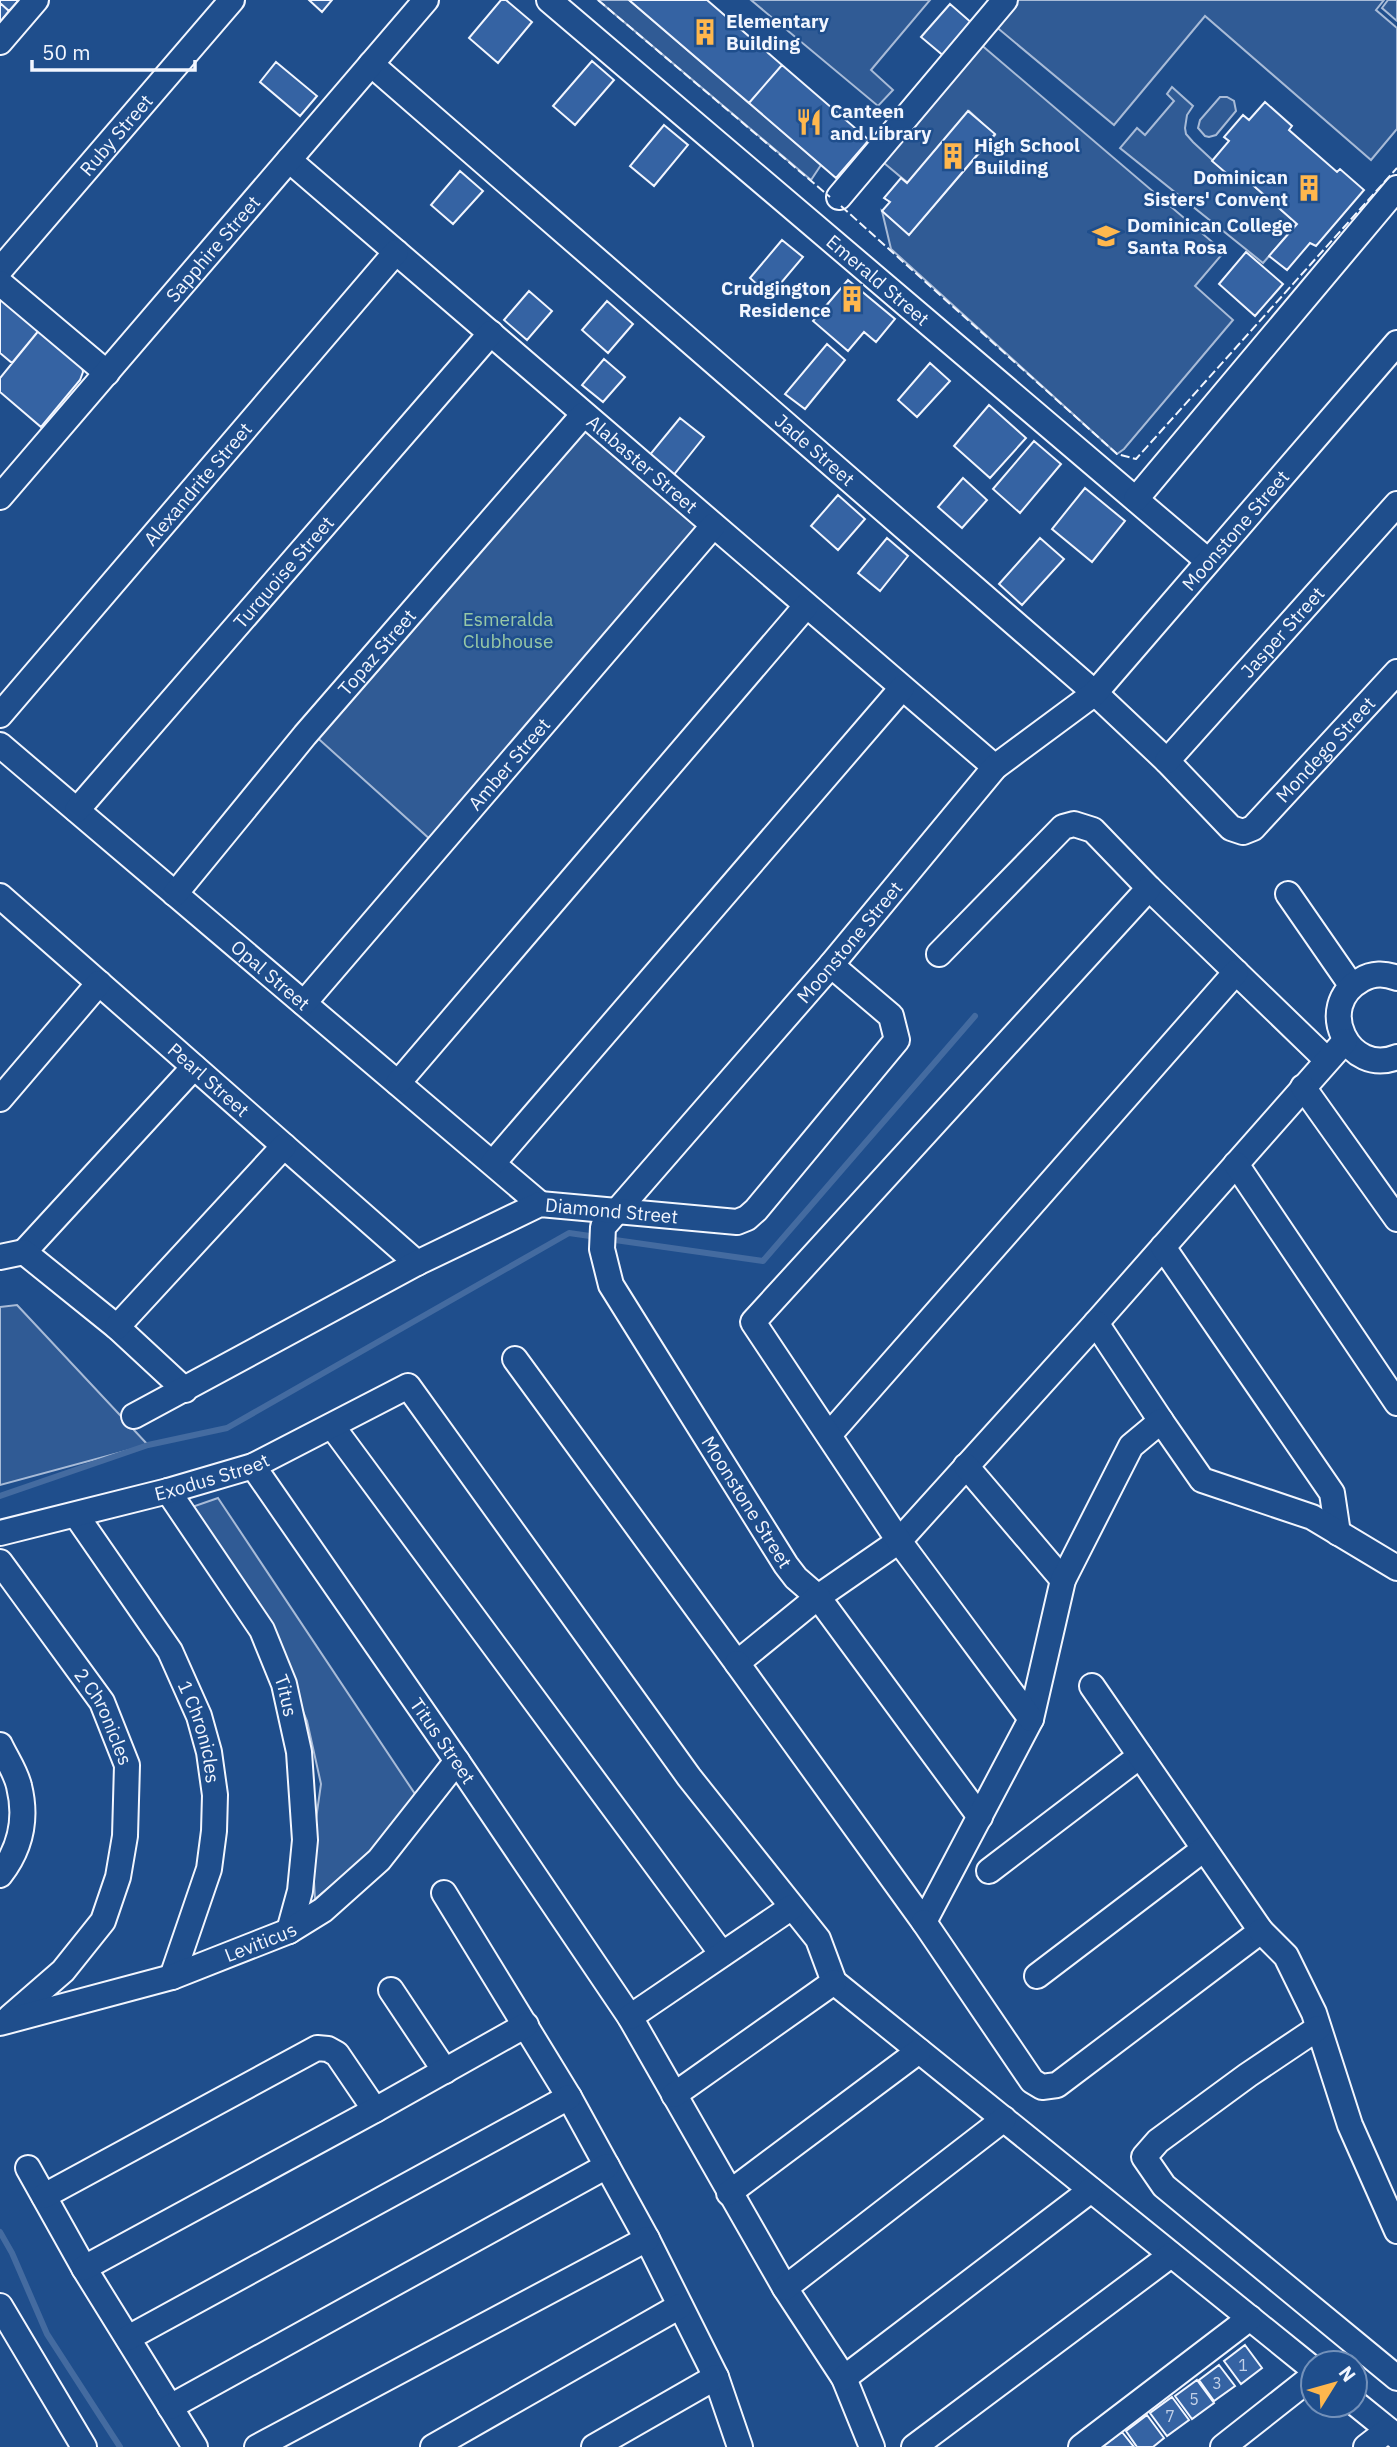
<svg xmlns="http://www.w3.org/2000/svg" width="1397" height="2447" font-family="'IBM Plex Sans',sans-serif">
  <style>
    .built { fill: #305b95; stroke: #a8bbd7; stroke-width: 2 }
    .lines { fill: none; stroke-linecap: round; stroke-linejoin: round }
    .stream { stroke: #446ba0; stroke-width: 6 }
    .building { fill: #3563a3; stroke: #f2f6ff; stroke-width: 2 }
    .minor-casing { stroke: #f2f6ff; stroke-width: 28 }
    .minor { stroke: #1f4e8c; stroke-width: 24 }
    .fence { stroke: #f2f6ff; stroke-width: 2; stroke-dasharray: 9 3.5; stroke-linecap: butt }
    .labels { text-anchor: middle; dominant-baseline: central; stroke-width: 5; stroke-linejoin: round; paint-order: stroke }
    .number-label { font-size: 16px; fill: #c3d1e8 }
    .poi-label { font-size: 19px; font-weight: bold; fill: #f2f6ff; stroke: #1f4e8c; text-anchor: start }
    .street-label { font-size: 19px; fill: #f2f6ff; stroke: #1f4e8c }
    .park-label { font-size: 19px; fill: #97c8a6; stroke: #1f4e8c }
  </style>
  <rect width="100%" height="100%" fill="#1f4e8c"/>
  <path class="built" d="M 598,0 L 629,0 L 821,165 L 811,180 Z
    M 751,0 L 930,0 L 871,70 L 893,90 L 878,106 Z
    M 1005,0 L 1384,0 L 1376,10 L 1397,28 L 1397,129 L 1371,160 L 1205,16 L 1114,125 L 988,20 Z
    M 1388,0 L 1397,0 L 1397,21 L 1382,8 Z
    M 972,37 L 1224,252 L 1195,286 L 1233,320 L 1124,449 L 1117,454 L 891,249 L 882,211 L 909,234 L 995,135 L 969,111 L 908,183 L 872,153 Z
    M 1172,87 L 1193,106 L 1187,115 L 1185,128 L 1186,134 L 1193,142 L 1239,185 L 1246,179 L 1297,224 L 1263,263 L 1120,148 L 1137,128 L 1145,135 L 1174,101 L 1167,94 Z
    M 1220,97 L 1227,97 L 1234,101 L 1236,111 L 1216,135 L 1209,137 L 1205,136 L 1198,128 L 1200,120 Z
    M 580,425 L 704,527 L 432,841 L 312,733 Z
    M 17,1305 L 148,1445 L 0,1485 L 0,1307 Z
    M 218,1498 L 417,1797 L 367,1856 L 315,1899 L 312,1847 L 321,1784 L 307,1721 L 268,1627 L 192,1507 Z"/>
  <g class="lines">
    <path class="stream" d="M 608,1239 L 763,1261 L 975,1016
      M 0,1496 L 148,1445 L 227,1428 L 569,1233 L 597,1237
      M 0,2232 L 12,2253 L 47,2334 L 120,2447"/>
  </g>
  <path class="building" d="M 0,0 L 19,0 L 9,11 L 0,3 Z
    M 309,0 L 332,0 L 322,12 Z
    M 501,0 L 506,0 L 532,22 L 498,63 L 469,38 Z
    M 629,0 L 707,0 L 782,65 L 749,103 Z
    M 0,3 L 9,11 L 0,22 Z
    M 950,4 L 973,24 L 945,57 L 921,37 Z
    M 592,61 L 614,80 L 575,125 L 553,106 Z
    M 276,62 L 317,96 L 300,116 L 260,82 Z
    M 782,65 L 869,140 L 836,178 L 749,103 Z
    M 1265,102 L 1292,126 L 1289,130 L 1337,172 L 1340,169 L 1364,190 L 1316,246 L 1310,243 L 1287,270 L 1269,256 L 1297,224 L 1246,179 L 1240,185 L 1212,161 L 1229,141 L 1224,137 L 1243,115 L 1249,120 Z
    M 968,111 L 995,134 L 909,235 L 882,211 L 890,202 L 884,198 L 901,178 L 907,183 Z
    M 664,125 L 688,145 L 654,186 L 630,166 Z
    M 460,171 L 483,191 L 453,224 L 431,205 Z
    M 782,240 L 803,257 L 770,296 L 750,278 Z
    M 1246,252 L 1283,284 L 1255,316 L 1219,284 Z
    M 848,280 L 895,319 L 876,342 L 864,332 L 848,351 L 813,321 Z
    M 529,291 L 552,311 L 527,340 L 504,320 Z
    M 0,295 L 40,329 L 12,363 L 0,353 Z
    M 607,301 L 633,324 L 608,353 L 582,330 Z
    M 40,329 L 82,366 L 83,372 L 80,380 L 41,427 L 0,392 L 0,378 Z
    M 827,344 L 845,360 L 805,409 L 785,394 Z
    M 604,359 L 625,377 L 603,402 L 582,385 Z
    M 930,363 L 950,381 L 917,417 L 898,400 Z
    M 989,405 L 1026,438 L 990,478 L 954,446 Z
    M 680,418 L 704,437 L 672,477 L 648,457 Z
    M 1034,441 L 1061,464 L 1020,513 L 993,489 Z
    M 963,478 L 987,500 L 962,528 L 938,507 Z
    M 1085,488 L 1125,521 L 1092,562 L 1052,529 Z
    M 838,495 L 865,519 L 838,550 L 811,526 Z
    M 887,538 L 908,556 L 880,591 L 858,573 Z
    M 1040,538 L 1064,559 L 1022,605 L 999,584 Z
    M 1245,2345 L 1262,2368 L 1241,2384 L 1224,2361 Z
    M 1219,2365 L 1235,2386 L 1214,2401 L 1199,2380 Z
    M 1197,2380 L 1214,2403 L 1192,2419 L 1175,2396 Z
    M 1172,2397 L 1189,2420 L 1167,2436 L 1150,2413 Z
    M 1147,2415 L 1164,2438 L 1153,2447 L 1137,2447 L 1126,2431 Z
    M 1122,2432 L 1134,2447 L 1101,2447 Z"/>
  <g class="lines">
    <defs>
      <g id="minor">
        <path id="s1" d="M 549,0 L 1208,561"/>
        <path d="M 0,42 L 36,0"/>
        <path id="s2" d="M 371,64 L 1095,693 L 1167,761 L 1231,828 L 1243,832 L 1253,828 L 1397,672"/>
        <path id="s3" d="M 289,160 L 995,767"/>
        <path d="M 839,197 L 1005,0"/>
        <path id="s4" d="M 0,270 L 232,0"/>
        <path d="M 0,283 L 107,373"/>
        <path id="s5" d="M 0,497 L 426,0"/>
        <path d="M 1136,499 L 1397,188"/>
        <path id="s6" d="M 0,715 L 396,252"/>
        <path id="s7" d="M 0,745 L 540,1204"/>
        <path id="s8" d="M 1167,761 L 1397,504"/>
        <path id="s9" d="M 77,810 L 491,333"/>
        <path id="s10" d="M 175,894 L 305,735 L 583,415"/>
        <path d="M 1288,894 L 1351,985"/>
        <path id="s11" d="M 0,896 L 417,1263"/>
        <path d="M 939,954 L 1063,827 L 1074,824 L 1093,830 L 1149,888 L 1327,1060"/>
        <path d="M 1397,978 C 1385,973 1372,973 1361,980 C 1314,1006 1349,1077 1397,1057"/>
        <path id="s12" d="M 304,1003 L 713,526"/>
        <path id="s13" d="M 1345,1041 L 1096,1323 L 899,1541 L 818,1597 L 796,1578 L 786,1565 L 611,1285 L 602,1249 L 603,1227 L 831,965 L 995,767 L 1095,693 L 1397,343"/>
        <path d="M 398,1083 L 806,606"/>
        <path d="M 1303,1087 L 1397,1219"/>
        <path d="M 0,1099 L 99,983"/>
        <path d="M 493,1163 L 902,688"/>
        <path d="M 1236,1164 L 1397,1403"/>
        <path d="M 1163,1247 L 1332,1493 L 1338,1533"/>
        <path d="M 24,1252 L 194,1067"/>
        <path d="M 0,1257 L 24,1252 L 117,1327 L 185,1390"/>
        <path d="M 1096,1323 L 1161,1421"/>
        <path d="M 117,1327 L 284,1146"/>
        <path d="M 515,1359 L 737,1663 L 818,1597 L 980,1817"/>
        <path id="s14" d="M 134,1416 L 417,1263 L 540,1204 L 737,1222 L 747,1218 L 756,1210 L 897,1040 L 891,1016 L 831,965"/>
        <path d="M 332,1426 L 722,1954"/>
        <path d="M 829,1435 L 1236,972"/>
        <path id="s15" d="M 253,1466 L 457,1761 L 630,2017 L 785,2288 L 844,2378 L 872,2447"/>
        <path d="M 966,1466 L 1063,1580"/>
        <path id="s16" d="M 168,1491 L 262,1630 L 284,1684 L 299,1752 L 305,1840 L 300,1891 L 289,1931"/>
        <path id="s17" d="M 76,1515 L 170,1651 L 199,1716 L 209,1752 L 215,1795 L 214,1831 L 209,1869 L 172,1977"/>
        <path id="s18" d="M 0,1533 L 168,1491 L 253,1466 L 408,1386 L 689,1777 L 818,1939 L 834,1982 L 1313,2369"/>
        <path id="s19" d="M 0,1562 L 102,1702 L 127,1765 L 125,1836 L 118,1877 L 103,1921 L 63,1971 L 10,2017"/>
        <path d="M 737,1663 L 924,1922 L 1031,1719 L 1063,1580 L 1131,1446 L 1161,1421 L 1202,1480 L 1312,1517 L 1397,1568"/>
        <path d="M 1031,1719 L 899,1541 L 753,1322 L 1149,888"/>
        <path d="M 0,1745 C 6,1758 16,1772 19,1786 C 27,1818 21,1848 0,1875"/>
        <path d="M 989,1871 L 1140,1756"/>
        <path d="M 444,1893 L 569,2097 L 647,2239 L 716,2377 L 740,2447"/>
        <path d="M 924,1922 L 1032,2081 L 1042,2087 L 1057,2085 L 1261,1931 L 1092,1686"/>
        <path d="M 1261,1931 L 1286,1956 L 1314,2013 L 1350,2125 L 1397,2231"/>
        <path d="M 1037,1976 L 1204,1849"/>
        <path d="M 391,1990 L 445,2071"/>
        <path d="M 630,2017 L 792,1907"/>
        <path id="s20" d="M 0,2023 L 172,1977 L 289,1931 L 323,1910 L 379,1860 L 457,1761"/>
        <path d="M 1318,2028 L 1248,2075 L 1158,2141 L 1144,2157 L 1164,2186 L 1397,2378"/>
        <path d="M 674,2095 L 834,1982"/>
        <path d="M 28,2168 L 84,2268 L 195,2447"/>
        <path d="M 729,2193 L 919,2051"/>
        <path d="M 44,2196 L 317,2048 L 328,2049 L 337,2054 L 375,2110"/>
        <path d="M 84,2268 L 375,2110 L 526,2025"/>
        <path d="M 785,2288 L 1004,2119"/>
        <path d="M 0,2306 L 84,2447"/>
        <path d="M 128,2338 L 569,2097"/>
        <path d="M 844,2378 L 1091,2190"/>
        <path d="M 1355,2403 L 1397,2437"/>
        <path d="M 170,2407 L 607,2166"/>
        <path d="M 257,2447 L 647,2239"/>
        <path d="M 433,2447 L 680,2306"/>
        <path d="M 594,2447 L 716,2377"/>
        <path d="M 914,2447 L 1171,2255"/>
        <path d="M 1081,2447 L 1250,2318"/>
        <path d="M 1223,2447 L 1313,2376"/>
        <path d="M 1366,2447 L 1388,2430"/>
      </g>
    </defs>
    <use href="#minor" class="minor-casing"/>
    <use href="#minor" class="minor"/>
    <path class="fence" d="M 598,0 L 830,197
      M 841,206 L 1117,454 L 1136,459 L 1397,168"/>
  </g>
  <defs>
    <symbol id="building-bare" viewBox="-9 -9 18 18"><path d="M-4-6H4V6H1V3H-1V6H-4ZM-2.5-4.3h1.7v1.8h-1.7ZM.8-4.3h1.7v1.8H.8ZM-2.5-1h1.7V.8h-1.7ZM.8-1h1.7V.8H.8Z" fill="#ffb74d" stroke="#1f4e8c" stroke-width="2.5" paint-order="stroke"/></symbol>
    <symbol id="restaurant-bare" viewBox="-9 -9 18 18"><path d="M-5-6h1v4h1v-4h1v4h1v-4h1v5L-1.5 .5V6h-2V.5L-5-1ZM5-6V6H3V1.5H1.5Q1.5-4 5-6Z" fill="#ffb74d" stroke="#1f4e8c" stroke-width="2.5" paint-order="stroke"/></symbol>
    <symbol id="university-bare" viewBox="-9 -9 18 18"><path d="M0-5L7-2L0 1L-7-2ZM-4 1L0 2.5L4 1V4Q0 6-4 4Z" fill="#ffb74d" stroke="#1f4e8c" stroke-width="2.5" paint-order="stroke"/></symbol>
  </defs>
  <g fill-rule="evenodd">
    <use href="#building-bare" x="686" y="13" width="38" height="38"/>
    <use href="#restaurant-bare" x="790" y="103" width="38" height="38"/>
    <use href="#building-bare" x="934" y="137" width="38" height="38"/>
    <use href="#building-bare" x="1290" y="169" width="38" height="38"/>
    <use href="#university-bare" x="1087" y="217" width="38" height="38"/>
    <use href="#building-bare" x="833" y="280" width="38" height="38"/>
  </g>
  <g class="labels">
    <g class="number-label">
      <text x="1243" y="2365">1</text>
      <text x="1217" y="2383">3</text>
      <text x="1194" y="2399">5</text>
      <text x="1170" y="2416">7</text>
    </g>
    <g class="poi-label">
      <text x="726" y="21">Elementary<tspan x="726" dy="22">Building</tspan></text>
      <text x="830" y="111">Canteen<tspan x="830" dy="22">and Library</tspan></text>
      <text x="974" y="145">High School<tspan x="974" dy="22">Building</tspan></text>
      <text x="1288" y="177" text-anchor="end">Dominican<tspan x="1288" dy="22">Sisters' Convent</tspan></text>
      <text x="1127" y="225">Dominican College<tspan x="1127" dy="22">Santa Rosa</tspan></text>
      <text x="831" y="288" text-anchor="end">Crudgington<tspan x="831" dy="22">Residence</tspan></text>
    </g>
    <g class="street-label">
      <text stroke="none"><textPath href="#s4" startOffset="178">Ruby Street</textPath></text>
      <text stroke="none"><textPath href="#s5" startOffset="327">Sapphire Street</textPath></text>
      <text stroke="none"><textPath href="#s1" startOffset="432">Emerald Street</textPath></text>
      <text stroke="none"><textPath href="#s2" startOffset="588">Jade Street</textPath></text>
      <text stroke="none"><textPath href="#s3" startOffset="466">Alabaster Street</textPath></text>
      <text stroke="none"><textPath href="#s6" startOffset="304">Alexandrite Street</textPath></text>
      <text stroke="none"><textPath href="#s13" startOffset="2147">Moonstone Street</textPath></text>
      <text stroke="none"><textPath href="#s9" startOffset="315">Turquoise Street</textPath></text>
      <text stroke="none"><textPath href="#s8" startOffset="173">Jasper Street</textPath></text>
      <text stroke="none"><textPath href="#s10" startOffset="315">Topaz Street</textPath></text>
      <text stroke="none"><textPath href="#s2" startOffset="1281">Mondego Street</textPath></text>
      <text stroke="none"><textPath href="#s12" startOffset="315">Amber Street</textPath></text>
      <text stroke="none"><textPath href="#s13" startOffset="1580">Moonstone Street</textPath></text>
      <text stroke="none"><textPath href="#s7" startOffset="355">Opal Street</textPath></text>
      <text stroke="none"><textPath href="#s11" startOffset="278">Pearl Street</textPath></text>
      <text stroke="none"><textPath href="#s14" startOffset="530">Diamond Street</textPath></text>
      <text stroke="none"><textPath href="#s18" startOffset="219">Exodus Street</textPath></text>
      <text transform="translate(747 1502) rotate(58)">Moonstone Street</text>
      <text stroke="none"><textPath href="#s16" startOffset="238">Titus</textPath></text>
      <text stroke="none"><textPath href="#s19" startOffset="187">2 Chronicles</textPath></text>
      <text stroke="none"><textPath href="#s17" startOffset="252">1 Chronicles</textPath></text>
      <text stroke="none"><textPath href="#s15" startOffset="334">Titus Street</textPath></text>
      <text stroke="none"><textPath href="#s20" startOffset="273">Leviticus</textPath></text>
    </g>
    <g class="park-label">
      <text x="508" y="619">Esmeralda<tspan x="508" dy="22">Clubhouse</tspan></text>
    </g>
  </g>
  <g transform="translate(1334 2384) rotate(53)"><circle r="33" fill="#1f4e8c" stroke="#7391ba" stroke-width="2"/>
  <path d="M0-5L12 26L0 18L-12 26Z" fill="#ffb74d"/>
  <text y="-10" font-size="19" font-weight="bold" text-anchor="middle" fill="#f2f6ff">N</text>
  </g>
  <path d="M32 60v10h163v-10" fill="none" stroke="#f2f6ff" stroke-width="3.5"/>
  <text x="42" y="60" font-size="21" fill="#f2f6ff" stroke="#1f4e8c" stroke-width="5" paint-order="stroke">50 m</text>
</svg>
